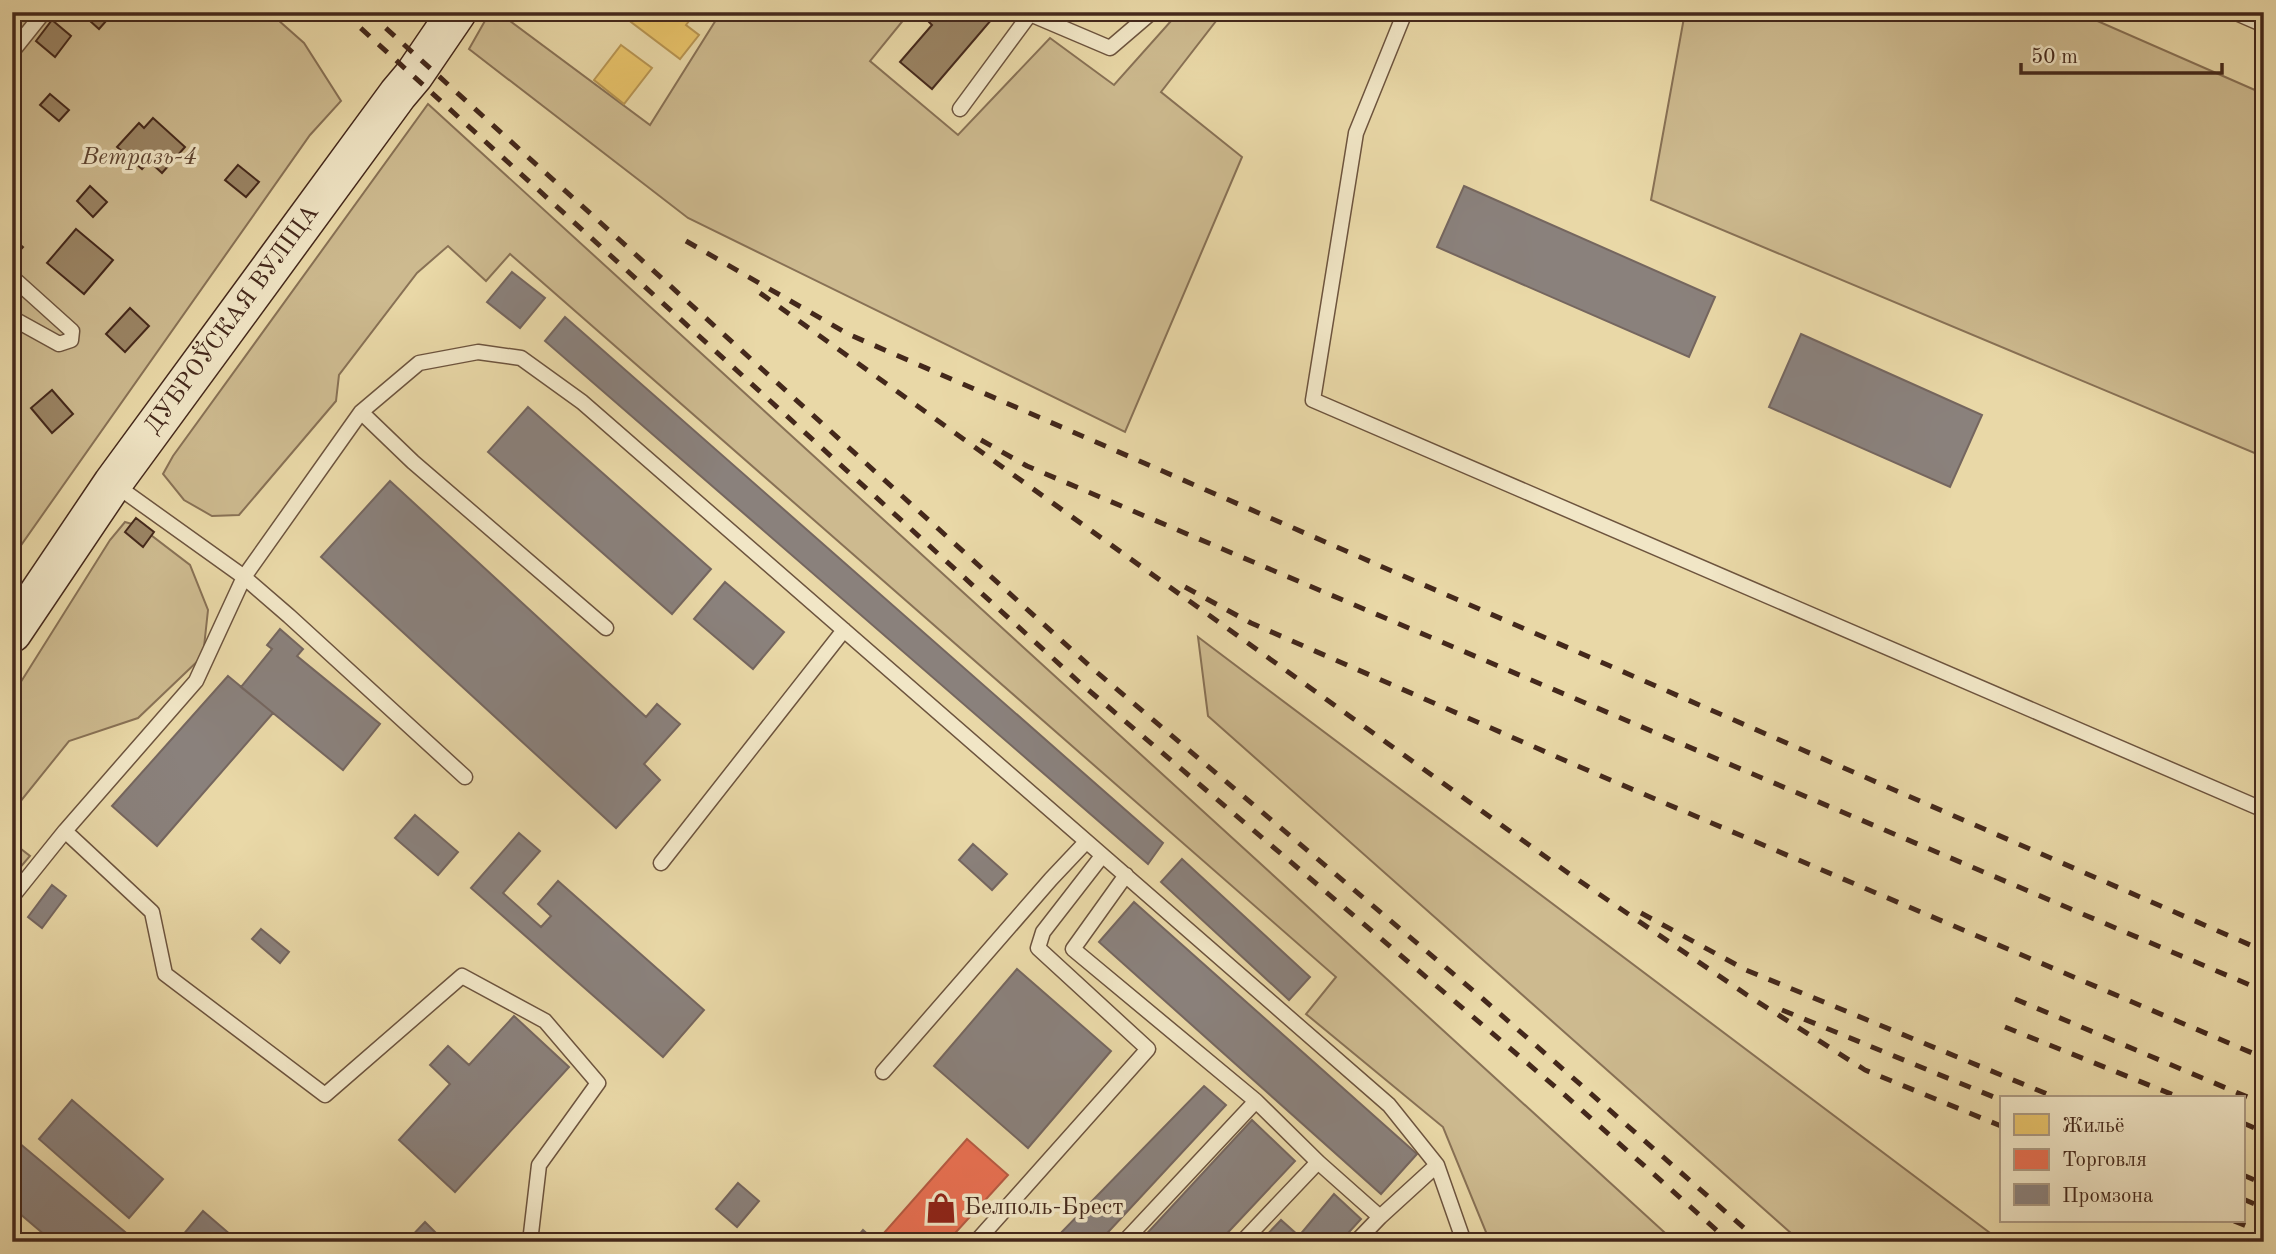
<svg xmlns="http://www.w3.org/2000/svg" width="2276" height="1254" font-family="'Old Standard TT',serif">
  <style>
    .green { fill: #cdba8f; stroke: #887155; stroke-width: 2 }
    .homes { fill: #e9c46a; stroke: #b89552; stroke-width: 2 }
    .shops { fill: #e76f51; stroke: #b65a41; stroke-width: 2 }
    .industry { fill: #8a817c; stroke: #75665f; stroke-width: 2 }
    .building { fill: #9a8464; stroke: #44281b; stroke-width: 2 }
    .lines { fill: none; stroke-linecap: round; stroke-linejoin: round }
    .lane-casing { stroke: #6d543e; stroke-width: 17 }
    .secondary-casing { stroke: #44281b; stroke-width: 41 }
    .lane { stroke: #f1e6c6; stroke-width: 14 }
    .secondary { stroke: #f1e6c6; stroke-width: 38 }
    .rail { stroke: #44281b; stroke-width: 5; stroke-dasharray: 12 12; stroke-linecap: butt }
    .labels { text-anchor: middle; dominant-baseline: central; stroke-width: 7; stroke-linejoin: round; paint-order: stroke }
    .park-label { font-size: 24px; font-style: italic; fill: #5f4532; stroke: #f1e6c6 }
    .street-label { font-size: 24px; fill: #44281b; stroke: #f1e6c6 }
    .poi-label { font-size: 24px; fill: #44281b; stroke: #f1e6c6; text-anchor: start }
  </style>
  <rect width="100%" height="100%" fill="#e9d8a7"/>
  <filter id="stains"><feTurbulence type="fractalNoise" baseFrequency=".00286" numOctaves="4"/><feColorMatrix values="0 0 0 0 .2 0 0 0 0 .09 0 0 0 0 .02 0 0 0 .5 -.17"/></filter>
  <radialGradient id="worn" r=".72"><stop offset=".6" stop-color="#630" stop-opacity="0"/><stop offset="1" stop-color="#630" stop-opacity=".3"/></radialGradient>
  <path class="green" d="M 12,12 L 269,12 L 304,43 L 341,101 L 310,135 L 12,558 Z
    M 490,12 L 498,12 L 650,125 L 721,12 L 910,12 L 870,61 L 958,135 L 1050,38 L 1114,85 L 1179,12 L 1223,12 L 1161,92 L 1242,157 L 1125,432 L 688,218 L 469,49 Z
    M 1685,12 L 2077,12 L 2264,94 L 2264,457 L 1651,200 Z
    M 428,104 L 1675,1242 L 1490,1242 L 1443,1127 L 1306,1014 L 1336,977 L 510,254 L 486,281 L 448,246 L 417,273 L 339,375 L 336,401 L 239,515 L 212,516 L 184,500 L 163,474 L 173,456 Z
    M 125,522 L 139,526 L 190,565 L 208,610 L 203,656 L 138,718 L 69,741 L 12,812 L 12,696 L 110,540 Z
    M 1198,637 L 2002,1242 L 1801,1242 L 1208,716 Z
    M 12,842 L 30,856 L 12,877 Z"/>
  <path class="homes" d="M 639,12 L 696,12 L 686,25 L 699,35 L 680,59 L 631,22 Z
    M 621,45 L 652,68 L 624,104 L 594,80 Z"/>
  <path class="shops" d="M 967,1139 L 1008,1175 L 947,1242 L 876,1242 Z"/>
  <path class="industry" d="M 1464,186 L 1715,297 L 1689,357 L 1437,247 Z
    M 512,272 L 545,298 L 520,328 L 487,302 Z
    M 565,317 L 1163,843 L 1148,864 L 545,341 Z
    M 1801,334 L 1982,415 L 1950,487 L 1769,407 Z
    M 528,407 L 711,569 L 672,614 L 488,452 Z
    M 390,481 L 646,717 L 657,704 L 680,724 L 644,764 L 660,780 L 616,828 L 321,557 Z
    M 725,582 L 784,632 L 753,669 L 694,619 Z
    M 280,629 L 303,649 L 297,656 L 380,724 L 343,770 L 241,687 L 272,649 L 267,645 Z
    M 228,676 L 273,713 L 157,846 L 112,806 Z
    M 415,815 L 458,852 L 438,875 L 395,838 Z
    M 519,833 L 540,851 L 503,893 L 541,927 L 551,916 L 538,904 L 558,881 L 704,1010 L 663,1057 L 471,888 Z
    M 973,844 L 1007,874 L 992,890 L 959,860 Z
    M 1182,859 L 1310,977 L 1289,1000 L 1161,882 Z
    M 52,885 L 66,896 L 42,928 L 28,917 Z
    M 1134,902 L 1417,1154 L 1381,1194 L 1099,942 Z
    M 261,929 L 289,952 L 280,963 L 252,939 Z
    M 1017,969 L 1111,1051 L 1028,1148 L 934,1066 Z
    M 514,1016 L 569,1067 L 455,1192 L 399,1140 L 450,1084 L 430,1065 L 448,1046 L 469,1065 Z
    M 1204,1086 L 1226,1105 L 1099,1242 L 1052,1242 Z
    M 72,1100 L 163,1179 L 129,1218 L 39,1139 Z
    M 1252,1120 L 1295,1161 L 1219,1242 L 1139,1242 Z
    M 12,1137 L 137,1242 L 53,1242 L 12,1207 Z
    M 738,1183 L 759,1201 L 737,1227 L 716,1209 Z
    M 1334,1194 L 1361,1219 L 1340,1242 L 1260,1242 L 1281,1220 L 1299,1236 Z
    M 203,1211 L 239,1242 L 177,1242 Z
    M 425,1222 L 445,1242 L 406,1242 Z
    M 863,1230 L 875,1241 L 876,1242 L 853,1242 Z"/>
  <path class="building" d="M 12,12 L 28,12 L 17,25 L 12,21 Z
    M 80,12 L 114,12 L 99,29 Z
    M 934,12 L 998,12 L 932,89 L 900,62 L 932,25 L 927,20 Z
    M 52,20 L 71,36 L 55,57 L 36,41 Z
    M 50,94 L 69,110 L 59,121 L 40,105 Z
    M 153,118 L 185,147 L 162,173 L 149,161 L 142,169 L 117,147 L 139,123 L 144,128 Z
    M 238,165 L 259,182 L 246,197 L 225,180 Z
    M 90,186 L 107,202 L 93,217 L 77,201 Z
    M 76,229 L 113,260 L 84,294 L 47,263 Z
    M 12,238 L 23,247 L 14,257 L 12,256 Z
    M 130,308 L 149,326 L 125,352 L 106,334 Z
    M 52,390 L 73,414 L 52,433 L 31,408 Z
    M 136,518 L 154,532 L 143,547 L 125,532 Z"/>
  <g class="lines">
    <defs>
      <path id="lane" d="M 1405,12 L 1356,133 L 1313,400 L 2264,810
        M 2234,12 L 2264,25
        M 12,52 L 44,12
        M 960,109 L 1030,14 L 1110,48 L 1152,12
        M 12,277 L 72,331 L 71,340 L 59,344 L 12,318
        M 361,412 L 413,462 L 606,628
        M 114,484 L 244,577 L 361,412 L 419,363 L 478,352 L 521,358 L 582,402 L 1389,1105 L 1437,1165 L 1464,1242
        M 65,831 L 152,912 L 165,974 L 325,1095 L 462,976 L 545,1021 L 598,1083 L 539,1165 L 530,1242
        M 661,863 L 844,630
        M 12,897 L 65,831 L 196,681 L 244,577 L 289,616 L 465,777
        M 883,1072 L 1051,879 L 1085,843
        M 1256,1101 L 1318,1162 L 1380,1217 L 1356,1242
        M 1380,1217 L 1437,1165
        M 976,1242 L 1148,1049 L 1038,948 L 1043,932 L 1102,856
        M 1124,1242 L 1256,1101 L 1073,949 L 1126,875
        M 1242,1242 L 1318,1162"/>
      <g id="secondary">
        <path id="s1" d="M 12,633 L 113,483 L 398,94 L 414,75 L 457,12"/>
      </g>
    </defs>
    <use href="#lane" class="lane-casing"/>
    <use href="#secondary" class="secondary-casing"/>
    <use href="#lane" class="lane"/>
    <use href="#secondary" class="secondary"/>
    <path class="rail" d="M 343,12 L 1079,682 L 1559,1090 L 1730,1242
      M 368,12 L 1093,669 L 1483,999 L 1760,1242
      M 686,241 L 848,334 L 2264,951
      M 760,293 L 1571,875 L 1747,995 L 1865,1070 L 2001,1126
      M 981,440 L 1027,466 L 2264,991
      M 1185,587 L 1251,623 L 1580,767 L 2264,1058
      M 1641,913 L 1746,970 L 2057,1098
      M 2015,999 L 2264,1104
      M 1782,1010 L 2001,1100
      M 2005,1027 L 2181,1098
      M 2243,1123 L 2264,1132
      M 2243,1175 L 2264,1184
      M 2243,1199 L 2264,1208
      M 2234,1221 L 2264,1233"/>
  </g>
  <defs>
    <symbol id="shop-bare" viewBox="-9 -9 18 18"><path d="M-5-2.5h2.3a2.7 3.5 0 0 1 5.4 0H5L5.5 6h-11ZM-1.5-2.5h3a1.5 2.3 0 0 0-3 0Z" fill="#8f2418" stroke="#f1e6c6" stroke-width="2.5" paint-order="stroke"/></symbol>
  </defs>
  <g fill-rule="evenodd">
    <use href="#shop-bare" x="919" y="1186" width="44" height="44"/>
  </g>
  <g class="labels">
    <g class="park-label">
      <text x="139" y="158">Ветразь-4</text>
    </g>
    <g class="street-label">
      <text stroke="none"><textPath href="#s1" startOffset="383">ДУБРОЎСКАЯ ВУЛІЦА</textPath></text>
    </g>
    <g class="poi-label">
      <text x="964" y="1208">Белполь-Брест</text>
    </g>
  </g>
  <rect width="2276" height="1254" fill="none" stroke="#e9d8a7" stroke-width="42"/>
  <rect x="14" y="14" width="2248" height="1226" fill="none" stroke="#44281b" stroke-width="3.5"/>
  <rect x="21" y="21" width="2234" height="1212" fill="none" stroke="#44281b" stroke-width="2"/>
  <rect x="2000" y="1096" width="245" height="126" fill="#f1e6c6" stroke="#ac9a82" stroke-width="2"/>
  <rect x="2014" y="1114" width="35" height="21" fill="#e9c46a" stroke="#ac9a82" stroke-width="2"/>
  <text x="2062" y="1132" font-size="21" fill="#44281b">Жильё</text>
  <rect x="2014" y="1149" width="35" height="21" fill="#e76f51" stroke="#ac9a82" stroke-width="2"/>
  <text x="2062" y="1166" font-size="21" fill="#44281b">Торговля</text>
  <rect x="2014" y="1184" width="35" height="21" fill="#8a817c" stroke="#ac9a82" stroke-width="2"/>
  <text x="2062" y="1202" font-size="21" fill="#44281b">Промзона</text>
  <path d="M2021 63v10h201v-10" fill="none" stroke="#44281b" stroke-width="3.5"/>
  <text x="2031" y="63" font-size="21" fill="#44281b" stroke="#f1e6c6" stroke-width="5" paint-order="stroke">50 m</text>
  <rect width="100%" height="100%" filter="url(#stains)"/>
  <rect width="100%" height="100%" fill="url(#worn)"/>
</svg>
